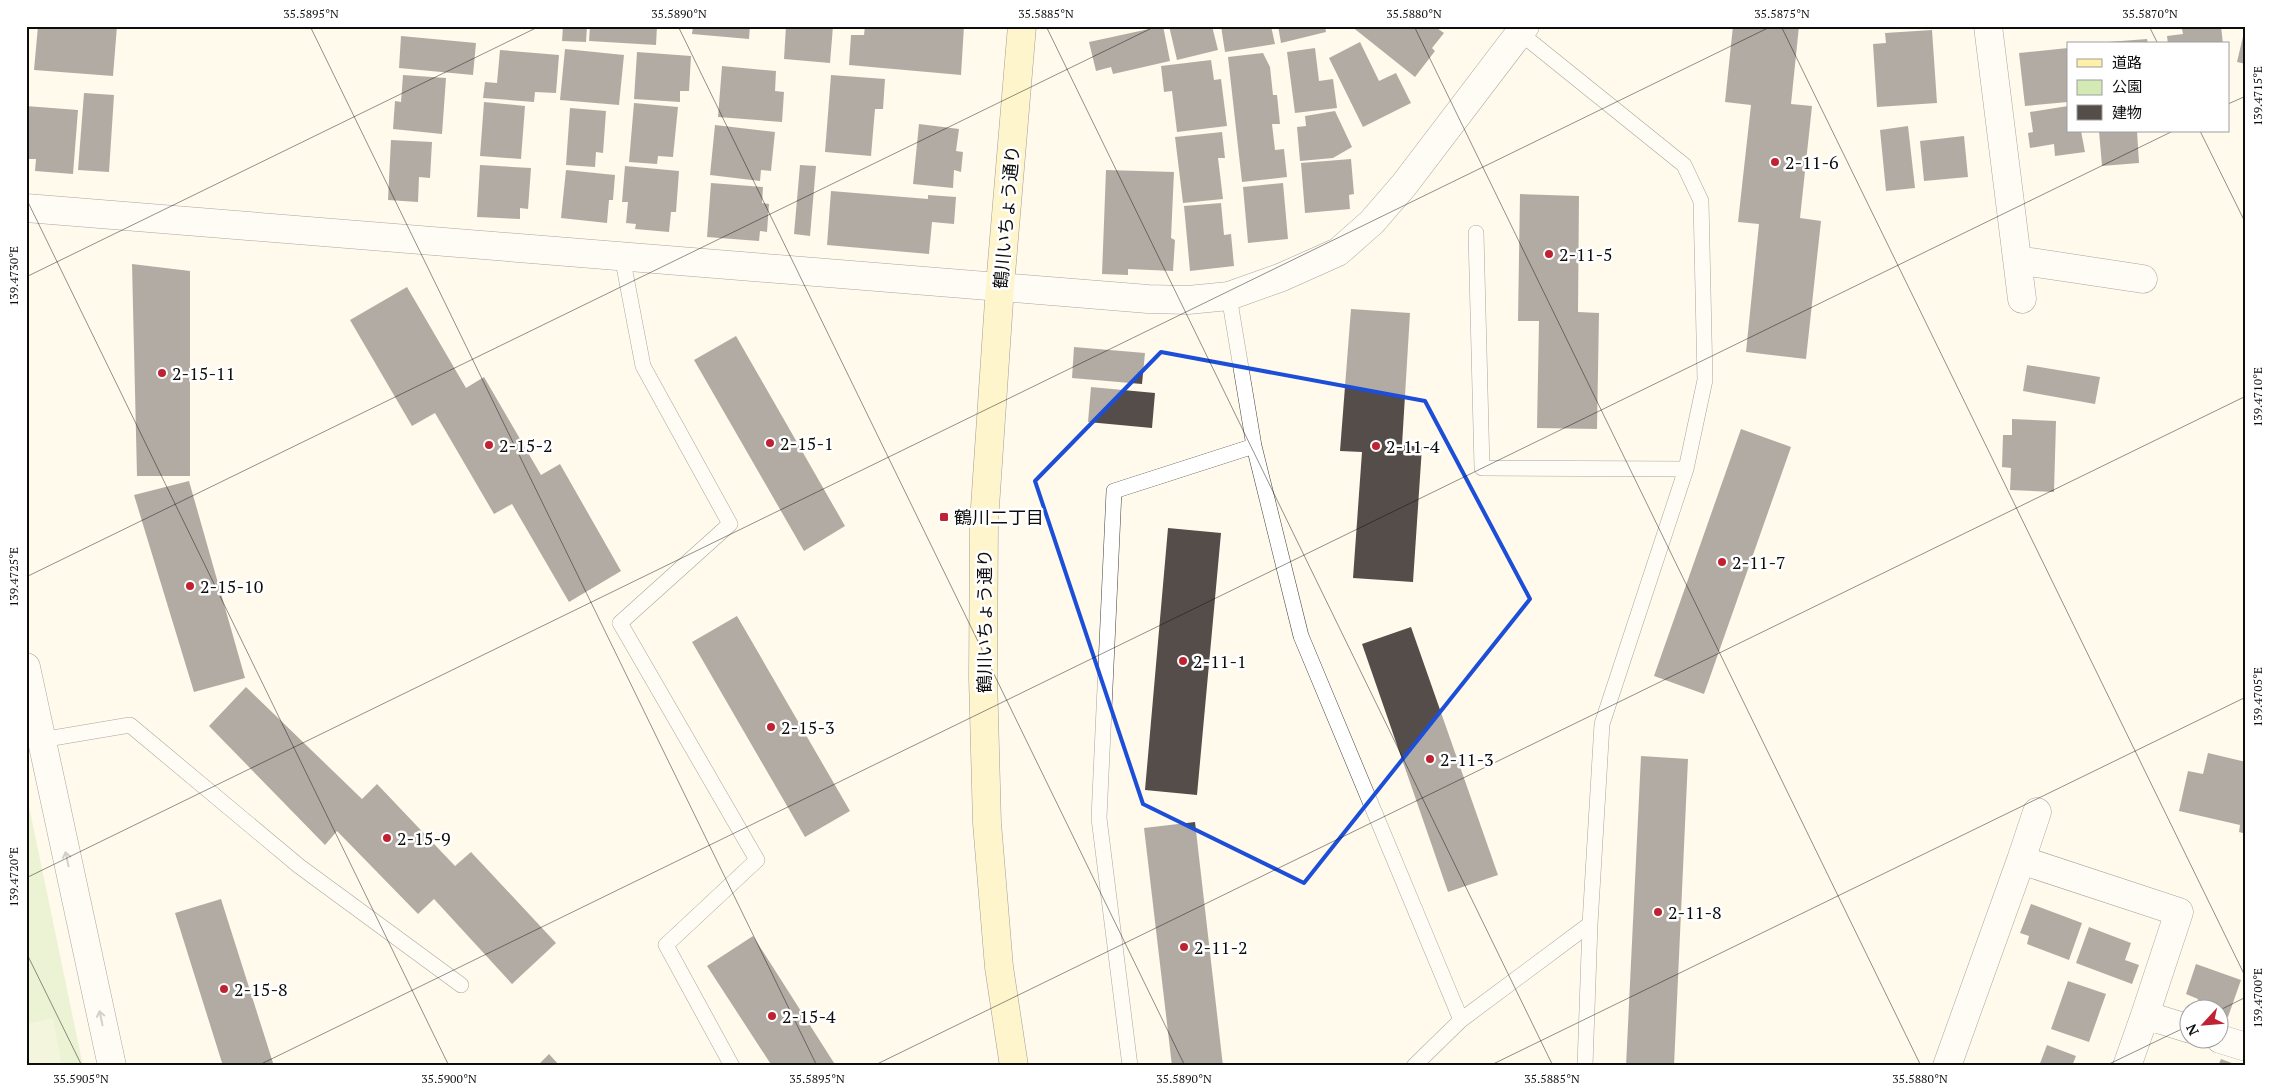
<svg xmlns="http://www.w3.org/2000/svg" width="2272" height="1092" font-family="'PT Serif','Noto Sans JP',serif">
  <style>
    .green { fill: #d3eab5 }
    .pitch { fill: #e5f1c7 }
    .building { fill: #554d49 }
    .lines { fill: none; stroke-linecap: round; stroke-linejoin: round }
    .lane-casing { stroke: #404040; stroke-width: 16 }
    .street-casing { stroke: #404040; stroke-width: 29 }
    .secondary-casing { stroke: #2f2f2f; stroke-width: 29 }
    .lane { stroke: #fff; stroke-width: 15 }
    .street { stroke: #fff; stroke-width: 28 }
    .secondary { stroke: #fff0a7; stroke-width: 28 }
    .oneway { stroke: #9e9e9e }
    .marked { fill: none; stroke: #1d4ed8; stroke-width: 4; stroke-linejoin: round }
    .ticks { fill: none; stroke: #0d0d0d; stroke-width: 1; stroke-opacity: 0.45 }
    .poi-dot { fill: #bf2233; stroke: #fff; stroke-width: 2 }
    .labels { text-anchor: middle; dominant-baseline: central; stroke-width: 5; stroke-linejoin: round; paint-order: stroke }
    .poi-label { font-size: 18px; fill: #0d0d0d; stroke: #fff; text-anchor: start }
    .street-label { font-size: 18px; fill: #0d0d0d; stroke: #fff }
    .neatline { fill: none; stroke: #0d0d0d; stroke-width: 2 }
    .ticks-label { font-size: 12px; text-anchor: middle; fill: #0d0d0d }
  </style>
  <rect width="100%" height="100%" fill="#fffaec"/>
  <path class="green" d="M 26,792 L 83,1066 L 26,1066 Z"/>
  <path class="pitch" d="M 53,1018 L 62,1066 L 26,1066 L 26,1024 Z"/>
  <path class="building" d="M 38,26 L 117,26 L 113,76 L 34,70 Z
    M 563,26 L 587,26 L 586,42 L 562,41 Z
    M 590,26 L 657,26 L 656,45 L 589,41 Z
    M 693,26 L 750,26 L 749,39 L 692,34 Z
    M 786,26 L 833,26 L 830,63 L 784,59 Z
    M 865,26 L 964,26 L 961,75 L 849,65 L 851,35 L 864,35 Z
    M 1163,26 L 1170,61 L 1113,74 L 1111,67 L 1096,71 L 1089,42 Z
    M 1169,26 L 1212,26 L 1218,50 L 1177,60 Z
    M 1221,26 L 1271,26 L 1275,44 L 1225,52 Z
    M 1278,26 L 1325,26 L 1326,32 L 1281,43 Z
    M 1351,26 L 1434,26 L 1444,33 L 1432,48 L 1435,51 L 1415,77 Z
    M 1733,26 L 1799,26 L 1791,104 L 1812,106 L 1800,218 L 1821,221 L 1806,359 L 1746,352 L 1759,224 L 1738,222 L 1751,105 L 1725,102 Z
    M 2207,26 L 2221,26 L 2223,44 L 2168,44 L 2167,36 L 2183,34 L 2182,29 Z
    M 2245,28 L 2246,28 L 2246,64 L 2237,62 Z
    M 1932,30 L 1937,103 L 1877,107 L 1873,44 L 1886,43 L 1885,33 Z
    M 401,36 L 476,43 L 473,75 L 399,68 Z
    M 2147,39 L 2148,44 L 2108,44 L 2108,42 Z
    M 1360,42 L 1379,81 L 1396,73 L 1411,103 L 1363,127 L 1329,58 Z
    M 1315,48 L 1319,81 L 1333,79 L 1337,108 L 1295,113 L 1287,52 Z
    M 2068,48 L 2068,102 L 2025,106 L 2019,53 Z
    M 565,49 L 624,55 L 619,105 L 560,100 Z
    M 500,50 L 559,55 L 556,93 L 535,92 L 534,102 L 483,98 L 485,82 L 497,83 Z
    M 637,52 L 691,56 L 689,91 L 680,91 L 680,102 L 634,99 Z
    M 1263,53 L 1270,67 L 1273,95 L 1277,95 L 1280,124 L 1272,124 L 1275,150 L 1284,149 L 1287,177 L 1242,182 L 1228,57 Z
    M 1211,60 L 1214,80 L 1221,79 L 1227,126 L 1177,132 L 1172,91 L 1164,92 L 1161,66 Z
    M 722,66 L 776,71 L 775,91 L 784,92 L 782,122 L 718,117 Z
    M 403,75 L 446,78 L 442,134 L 393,129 L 395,101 L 401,102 Z
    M 831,75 L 885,79 L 883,109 L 875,109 L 871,156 L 825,152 Z
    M 84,93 L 114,95 L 109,172 L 78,170 Z
    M 484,102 L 525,106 L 521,159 L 480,156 Z
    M 634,103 L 678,107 L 673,157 L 658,156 L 657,164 L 629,162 Z
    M 26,106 L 78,110 L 73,174 L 35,171 L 36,159 L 26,159 Z
    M 2068,106 L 2068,131 L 2081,131 L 2085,152 L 2055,156 L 2054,144 L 2030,148 L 2028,133 L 2033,132 L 2030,112 Z
    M 570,108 L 606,111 L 603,153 L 596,152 L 595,167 L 566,165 Z
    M 1335,111 L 1352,147 L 1333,158 L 1300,161 L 1297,127 L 1306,126 L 1305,116 Z
    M 919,124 L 959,129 L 956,151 L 963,152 L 961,172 L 954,170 L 953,188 L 913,184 Z
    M 715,125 L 775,132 L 771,171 L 761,170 L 760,181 L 710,175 Z
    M 1908,126 L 1915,188 L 1886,191 L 1880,130 Z
    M 2099,131 L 2137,131 L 2139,163 L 2102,166 Z
    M 1222,132 L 1225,158 L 1218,158 L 1223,199 L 1183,203 L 1175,137 Z
    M 1964,136 L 1968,177 L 1924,181 L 1920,141 Z
    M 391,140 L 432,142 L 430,178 L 419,177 L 418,202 L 388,200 Z
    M 1351,159 L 1354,194 L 1349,195 L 1350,209 L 1305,213 L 1301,163 Z
    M 480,165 L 531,168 L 528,209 L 520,208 L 520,219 L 477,217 Z
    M 800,165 L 816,166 L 810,236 L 794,234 Z
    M 625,166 L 679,171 L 676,212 L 671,212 L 669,232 L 635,229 L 636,224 L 626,223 L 628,202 L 622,202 Z
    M 566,170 L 615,175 L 613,200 L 609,200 L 607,223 L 561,218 Z
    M 1106,170 L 1174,172 L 1171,238 L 1175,240 L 1173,271 L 1128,269 L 1128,275 L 1102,274 Z
    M 711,183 L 763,187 L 762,203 L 769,204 L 767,232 L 760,231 L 759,241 L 707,237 Z
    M 1283,183 L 1288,239 L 1248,243 L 1243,187 Z
    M 831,191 L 928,199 L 928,195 L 956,197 L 954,224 L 932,222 L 929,254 L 827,245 Z
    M 1520,194 L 1579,196 L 1578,312 L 1599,313 L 1597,429 L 1537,428 L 1539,321 L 1518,321 Z
    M 1221,203 L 1224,235 L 1231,234 L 1234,266 L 1190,271 L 1184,206 Z
    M 132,264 L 190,271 L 190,476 L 137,476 Z
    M 407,287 L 466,388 L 484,377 L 541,475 L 560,464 L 621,571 L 569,602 L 512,504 L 494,514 L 435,413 L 412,426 L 350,320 Z
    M 1351,309 L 1410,313 L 1402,445 L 1422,447 L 1413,582 L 1353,578 L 1362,452 L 1340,451 Z
    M 736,336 L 845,526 L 804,551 L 694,360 Z
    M 1074,347 L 1145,353 L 1142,384 L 1072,378 Z
    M 2027,365 L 2100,377 L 2095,404 L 2023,391 Z
    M 1091,387 L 1155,393 L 1152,428 L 1088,422 Z
    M 2012,419 L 2056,421 L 2054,492 L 2010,490 L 2011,468 L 2002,467 L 2003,435 L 2012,435 Z
    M 1741,429 L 1791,447 L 1704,694 L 1654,676 Z
    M 189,481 L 245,678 L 194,692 L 134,495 Z
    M 1168,528 L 1221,533 L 1197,795 L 1145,790 Z
    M 737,616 L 850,811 L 805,837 L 692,642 Z
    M 1411,627 L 1498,875 L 1448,892 L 1362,644 Z
    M 246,687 L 362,799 L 377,784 L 455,866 L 471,852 L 556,943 L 512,984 L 434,899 L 418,914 L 337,831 L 325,845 L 209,726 Z
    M 2208,753 L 2246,762 L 2246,834 L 2239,832 L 2240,825 L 2179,811 L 2188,771 L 2203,774 Z
    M 1641,756 L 1688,759 L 1674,1066 L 1626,1066 Z
    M 1195,822 L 1223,1066 L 1172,1066 L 1144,828 Z
    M 221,899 L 274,1066 L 223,1066 L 175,913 Z
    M 2031,904 L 2082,923 L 2069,960 L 2027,944 L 2029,936 L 2020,933 Z
    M 2089,927 L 2131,943 L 2125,960 L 2139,965 L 2132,984 L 2076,963 Z
    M 753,936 L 836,1066 L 772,1066 L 707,966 Z
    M 2196,964 L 2241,980 L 2228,1017 L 2220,1014 L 2220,1010 L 2207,1010 L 2196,1006 L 2198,999 L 2186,994 Z
    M 2068,981 L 2106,994 L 2089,1042 L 2051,1029 Z
    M 2047,1045 L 2076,1056 L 2072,1066 L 2039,1066 Z
    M 549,1054 L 560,1066 L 537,1066 Z
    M 2221,1059 L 2240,1066 L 2218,1066 Z"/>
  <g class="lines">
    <defs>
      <path id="lane" d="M 1520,33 L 1684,165 L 1701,201 L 1705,380 L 1686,469 L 1602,724 L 1590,924 L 1585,1066
        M 1476,233 L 1482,468 L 1686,469
        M 622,256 L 643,366 L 730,524 L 620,623 L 757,860 L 666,945 L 732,1066
        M 1229,296 L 1254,446 L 1301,636 L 1461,1020
        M 41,740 L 130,725 L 299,866 L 461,985
        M 1130,1066 L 1099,818 L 1114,491 L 1254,446
        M 1414,1066 L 1461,1020 L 1590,924"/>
      <path id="street" d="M 1988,26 L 2022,299
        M 26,208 L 1148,299 L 1188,300 L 1229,296 L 1282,277 L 1338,252 L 1372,222 L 1404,185 L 1525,26
        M 2017,260 L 2143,279
        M 26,667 L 112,1066
        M 2021,860 L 2037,812
        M 2220,1039 L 2246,1047
        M 1947,1066 L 2021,860 L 2179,912 L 2145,1015
        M 2127,1066 L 2145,1015 L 2190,1029"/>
      <path id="secondary" d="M 1014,1066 L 999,967 L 987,823 L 983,677 L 984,522 L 1000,286 L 1022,26"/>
    </defs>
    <use href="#lane" class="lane-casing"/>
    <use href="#street" class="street-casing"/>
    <use href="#secondary" class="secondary-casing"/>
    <use href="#lane" class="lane"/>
    <use href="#street" class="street"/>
    <use href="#secondary" class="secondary"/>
  </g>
  <defs><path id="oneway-shaft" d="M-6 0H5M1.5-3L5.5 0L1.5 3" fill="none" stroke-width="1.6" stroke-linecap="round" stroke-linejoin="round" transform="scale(1.25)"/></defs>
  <g class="oneway">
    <use href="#oneway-shaft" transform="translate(67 859) rotate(-102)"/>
    <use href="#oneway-shaft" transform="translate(101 1018) rotate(-102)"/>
  </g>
  <path d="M0 0H2272V1092H0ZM 1161,352 L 1425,401 L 1530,599 L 1304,883 L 1143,804 L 1035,481 Z" fill="#fffaec" fill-opacity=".55" fill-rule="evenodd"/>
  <path class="marked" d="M 1161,352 L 1425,401 L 1530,599 L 1304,883 L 1143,804 L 1035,481 Z"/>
  <path class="ticks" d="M 310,26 L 817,1066M 678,26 L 1185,1066M 1046,26 L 1553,1066M 1414,26 L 1921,1066M 1781,26 L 2246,978M 2149,26 L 2158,44M 2228,104 L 2246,96M 2200,131 L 2246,224M 26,198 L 449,1066M 26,277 L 540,26M 26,577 L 1156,26M 26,878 L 1772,26M 26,952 L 82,1066M 2220,1010 L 2246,997M 257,1066 L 2173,131M 873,1066 L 2246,396M 1489,1066 L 2246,697M 2105,1066 L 2190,1025"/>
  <g class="poi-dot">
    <circle cx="1775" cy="162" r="5"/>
    <circle cx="1549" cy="254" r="5"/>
    <circle cx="162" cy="373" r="5"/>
    <circle cx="770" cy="443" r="5"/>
    <circle cx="489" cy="445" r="5"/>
    <circle cx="1376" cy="446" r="5"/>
    <rect x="939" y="512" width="10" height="10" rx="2.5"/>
    <circle cx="1722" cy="562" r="5"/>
    <circle cx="190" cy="586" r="5"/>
    <circle cx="1183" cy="661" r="5"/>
    <circle cx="771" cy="727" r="5"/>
    <circle cx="1430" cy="759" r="5"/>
    <circle cx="387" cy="838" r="5"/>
    <circle cx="1658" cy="912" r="5"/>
    <circle cx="1184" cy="947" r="5"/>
    <circle cx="224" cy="989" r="5"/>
    <circle cx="772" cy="1016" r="5"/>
  </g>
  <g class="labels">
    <g class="poi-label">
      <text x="1785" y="162">2-11-6</text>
      <text x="1559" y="254">2-11-5</text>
      <text x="172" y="373">2-15-11</text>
      <text x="780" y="443">2-15-1</text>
      <text x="499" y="445">2-15-2</text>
      <text x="1386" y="446">2-11-4</text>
      <text x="954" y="517">鶴川二丁目</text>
      <text x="1732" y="562">2-11-7</text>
      <text x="200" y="586">2-15-10</text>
      <text x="1193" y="661">2-11-1</text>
      <text x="781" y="727">2-15-3</text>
      <text x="1440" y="759">2-11-3</text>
      <text x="397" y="838">2-15-9</text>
      <text x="1668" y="912">2-11-8</text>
      <text x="1194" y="947">2-11-2</text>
      <text x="234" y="989">2-15-8</text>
      <text x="782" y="1016">2-15-4</text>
    </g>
    <g class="street-label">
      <text transform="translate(1006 217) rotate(-85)">鶴川いちょう通り</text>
      <text transform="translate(984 621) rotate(-90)">鶴川いちょう通り</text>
    </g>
  </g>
  <rect width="2272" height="1092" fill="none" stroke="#ffffff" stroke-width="55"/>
  <rect x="2067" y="42" width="162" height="90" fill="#ffffff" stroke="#9e9e9e"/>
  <rect x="2077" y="59" width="25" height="8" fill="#fff0a7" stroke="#9e9e9e"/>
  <text x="2112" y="68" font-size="15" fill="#0d0d0d">道路</text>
  <rect x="2077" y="80" width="25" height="15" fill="#d3eab5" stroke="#9e9e9e"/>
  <text x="2112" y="92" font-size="15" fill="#0d0d0d">公園</text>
  <rect x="2077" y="105" width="25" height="15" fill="#554d49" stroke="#9e9e9e"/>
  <text x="2112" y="118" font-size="15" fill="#0d0d0d">建物</text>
  <g transform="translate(2204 1024) rotate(244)"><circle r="24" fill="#ffffff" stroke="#9e9e9e"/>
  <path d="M0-4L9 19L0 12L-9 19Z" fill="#bf2233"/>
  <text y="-8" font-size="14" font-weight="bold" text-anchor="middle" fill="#0d0d0d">N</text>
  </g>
  <rect x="28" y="28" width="2216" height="1036" class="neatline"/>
  <g class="ticks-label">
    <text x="311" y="18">35.5895°N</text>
    <text x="679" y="18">35.5890°N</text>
    <text x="1046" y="18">35.5885°N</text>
    <text x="1414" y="18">35.5880°N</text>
    <text x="1782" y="18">35.5875°N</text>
    <text x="2150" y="18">35.5870°N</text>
    <text transform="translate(2258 96) rotate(-90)" y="4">139.4715°E</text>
    <text transform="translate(14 276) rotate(-90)" y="4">139.4730°E</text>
    <text transform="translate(2258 397) rotate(-90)" y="4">139.4710°E</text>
    <text transform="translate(14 577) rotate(-90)" y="4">139.4725°E</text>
    <text transform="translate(2258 697) rotate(-90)" y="4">139.4705°E</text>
    <text transform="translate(14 877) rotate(-90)" y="4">139.4720°E</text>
    <text transform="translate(2258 998) rotate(-90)" y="4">139.4700°E</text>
    <text x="81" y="1083">35.5905°N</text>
    <text x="449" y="1083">35.5900°N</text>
    <text x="817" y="1083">35.5895°N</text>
    <text x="1184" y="1083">35.5890°N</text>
    <text x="1552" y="1083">35.5885°N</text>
    <text x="1920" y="1083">35.5880°N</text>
  </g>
</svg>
